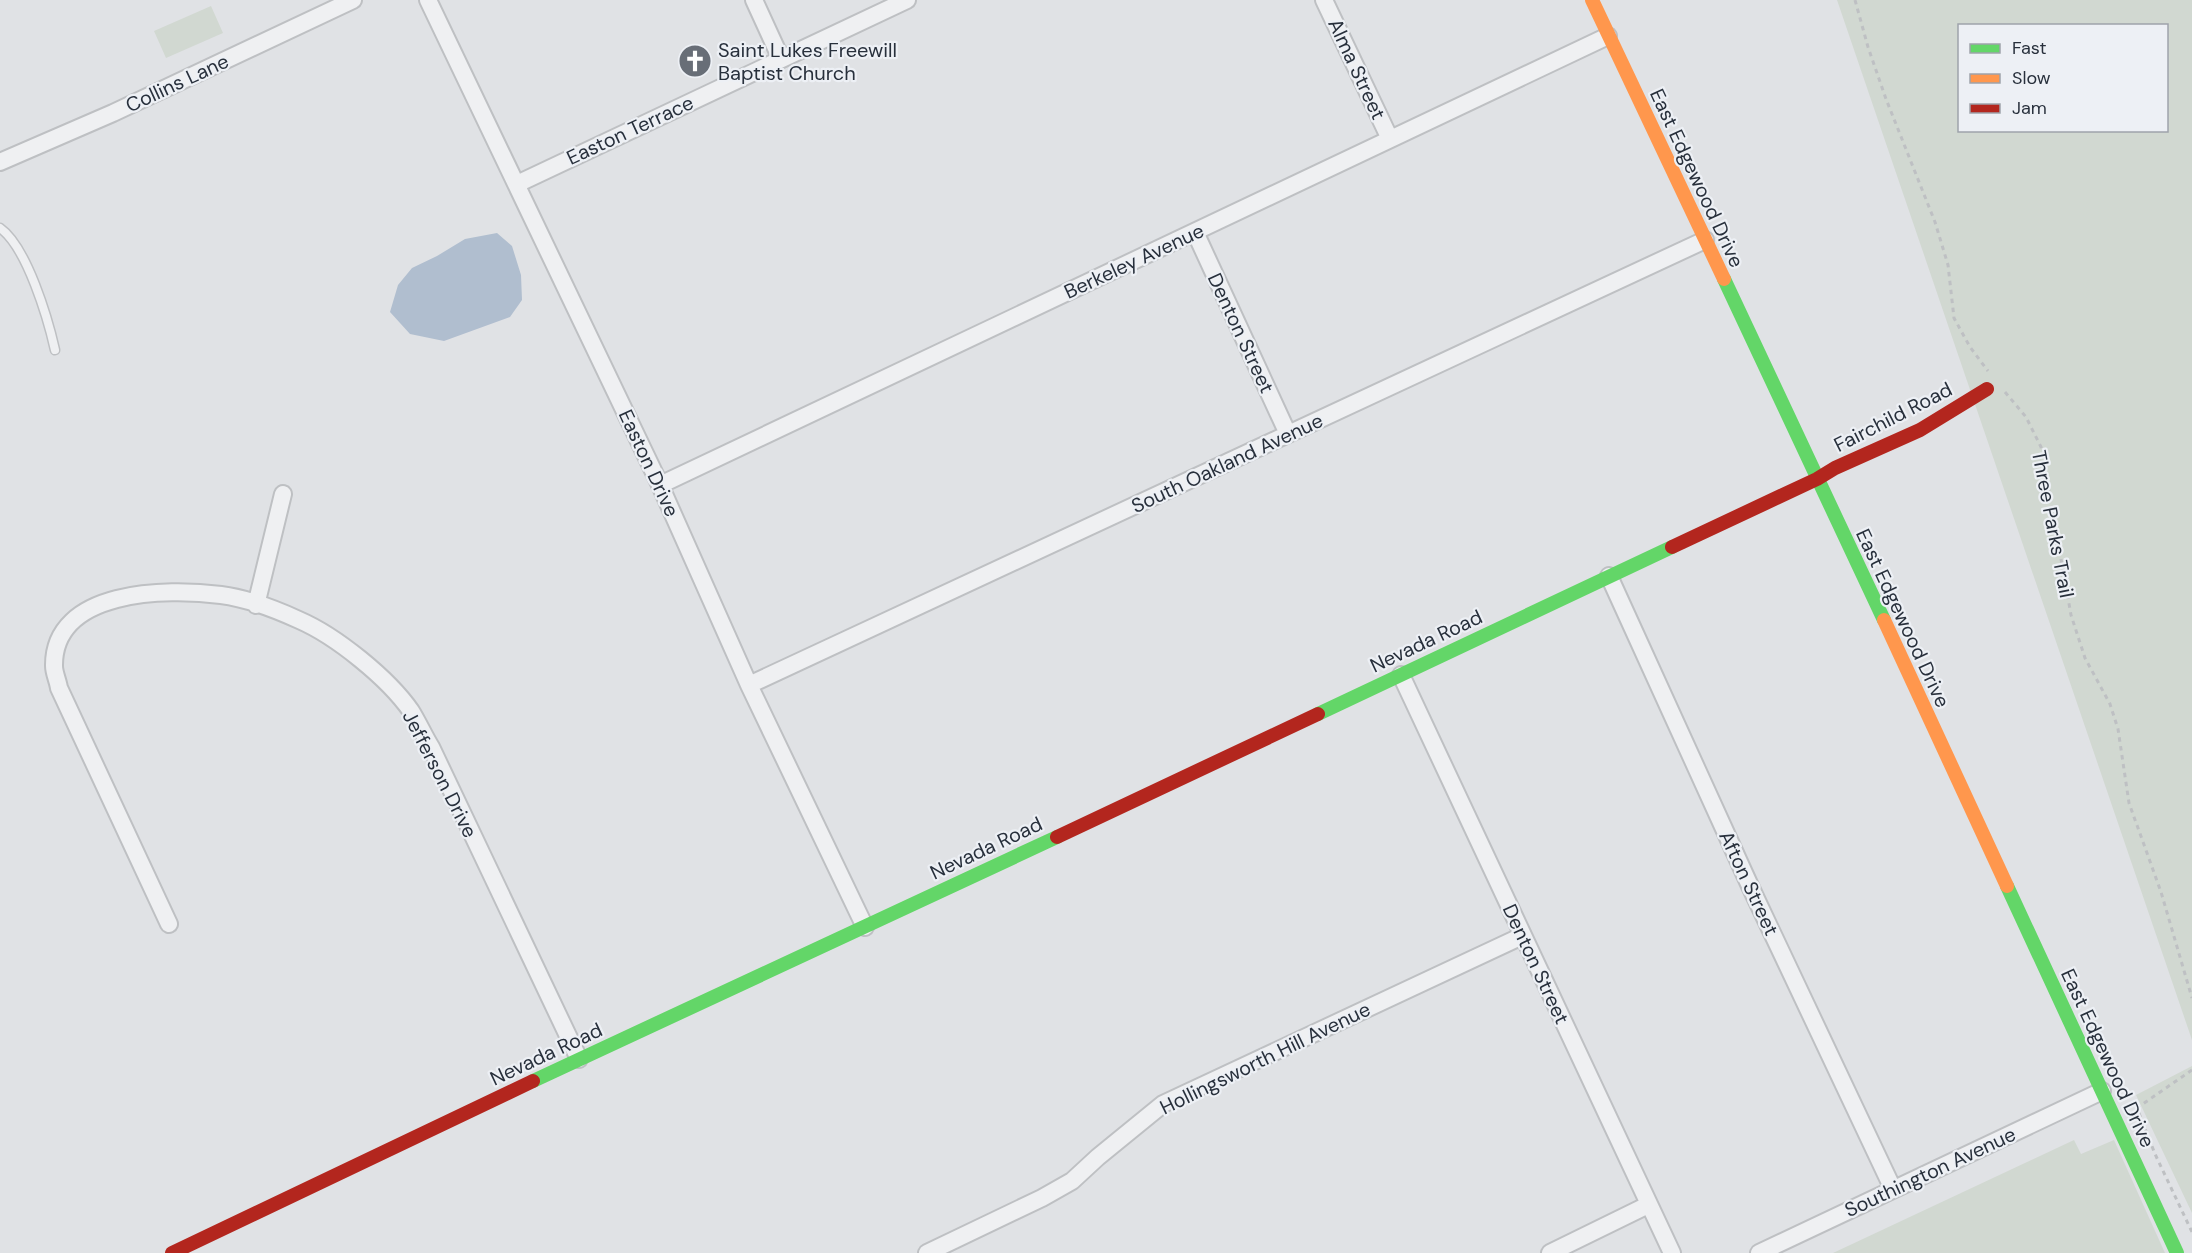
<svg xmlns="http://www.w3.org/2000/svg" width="2192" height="1253" font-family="'DM Sans',sans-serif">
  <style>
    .green { fill: #d1d8d1; fill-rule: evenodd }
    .water { fill: #b0becf }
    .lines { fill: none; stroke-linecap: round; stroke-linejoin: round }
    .lane-casing { stroke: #bec0c3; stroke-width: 11 }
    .street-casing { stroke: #bec0c3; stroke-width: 20 }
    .path { stroke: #bec0c3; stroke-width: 3; stroke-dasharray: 4.5 4.5; stroke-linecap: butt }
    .lane { stroke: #eff0f2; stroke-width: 8 }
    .street { stroke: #eff0f2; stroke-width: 16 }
    .fast { stroke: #63d668; stroke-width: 14 }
    .slow { stroke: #ff974d; stroke-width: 14 }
    .jam { stroke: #b3261e; stroke-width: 14 }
    .labels { text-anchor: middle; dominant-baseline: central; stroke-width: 4.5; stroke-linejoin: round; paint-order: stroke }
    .poi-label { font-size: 20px; fill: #28303c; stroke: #edf0f5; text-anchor: start }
    .street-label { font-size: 20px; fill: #28303c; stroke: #edf0f5 }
  </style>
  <rect width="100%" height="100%" fill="#e0e2e5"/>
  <path class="green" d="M 1837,0 L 2192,0 L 2192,1040 ZM 1960,26 L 2166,26 L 2166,130 L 1960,130 Z
    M 211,6 L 223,33 L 166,58 L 154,31 Z
    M 2192,1066 L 2192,1213 L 2136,1095 Z
    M 2074,1140 L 2081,1154 L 2114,1140 L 2165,1253 L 1833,1253 Z"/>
  <path class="water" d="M 497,233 L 512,246 L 521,275 L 522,300 L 510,317 L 444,341 L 410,334 L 390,312 L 398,285 L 412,268 L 437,256 L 465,239 Z"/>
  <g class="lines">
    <defs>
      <path id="lane" d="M 0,228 C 27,247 48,319 55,350"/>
      <path id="street" d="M 428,0 L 660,485 L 749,685 L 865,927
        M 754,0 L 781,59
        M 1324,0 L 1390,139
        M 0,162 L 113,113 L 353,0
        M 517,184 L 907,0
        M 1195,232 L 1288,434
        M 660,485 L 1608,36
        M 1609,576 L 1750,886 L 1893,1189
        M 256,605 L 283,494
        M 1401,675 L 1672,1253
        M 749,685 L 1705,240
        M 169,924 L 59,688 C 58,681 54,673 54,666 C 53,589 167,588 221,595 C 245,598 277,610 299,620 C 336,636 388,678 411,711 C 418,722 424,736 431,747 L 579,1059
        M 927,1253 L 1042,1198 L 1072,1181 L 1098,1157 L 1163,1104 L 1522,936
        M 1550,1253 L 1648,1205
        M 1759,1253 L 2102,1091"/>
    </defs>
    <use href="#lane" class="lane-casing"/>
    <use href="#street" class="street-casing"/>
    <path class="path" d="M 1855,0 L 1868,47 L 1886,99 L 1935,222 L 1948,265 L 1954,318 L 1970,347 L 1988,371
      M 2005,392 L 2026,417 L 2041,447 L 2071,615 L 2085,658 L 2110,704 L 2118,729 L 2129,803 L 2161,892 L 2192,998
      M 2192,1070 L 2137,1108 L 2155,1154 L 2192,1232"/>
    <use href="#lane" class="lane"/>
    <use href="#street" class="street"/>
    <path class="fast" d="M 1724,279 L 1884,620
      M 1318,714 L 1672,547
      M 2007,886 L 2177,1253
      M 533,1081 L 1057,837"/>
    <path class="slow" d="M 1592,0 L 1724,279
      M 1884,620 L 2007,886"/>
    <path class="jam" d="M 1672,547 L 1817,479 L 1835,468 L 1920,430 L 1987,389
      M 1057,837 L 1318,714
      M 172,1253 L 533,1081"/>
  </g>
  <defs>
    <symbol id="church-disc" viewBox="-11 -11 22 22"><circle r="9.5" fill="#686e77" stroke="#edf0f5"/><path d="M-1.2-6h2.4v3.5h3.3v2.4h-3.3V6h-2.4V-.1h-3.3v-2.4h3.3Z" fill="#fff"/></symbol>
  </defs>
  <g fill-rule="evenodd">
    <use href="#church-disc" x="676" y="42" width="38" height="38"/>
  </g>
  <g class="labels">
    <g class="poi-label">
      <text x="718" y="50">Saint Lukes Freewill<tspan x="718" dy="23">Baptist Church</tspan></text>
    </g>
    <g class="street-label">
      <text transform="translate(1357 69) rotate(65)">Alma Street</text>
      <text transform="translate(177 83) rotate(-25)">Collins Lane</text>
      <text transform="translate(630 130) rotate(-25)">Easton Terrace</text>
      <text transform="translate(1697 178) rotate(65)">East Edgewood Drive</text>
      <text transform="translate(1134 261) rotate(-25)">Berkeley Avenue</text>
      <text transform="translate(1241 333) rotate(65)">Denton Street</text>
      <text transform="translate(1893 417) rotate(-27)">Fairchild Road</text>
      <text transform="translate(649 463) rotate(65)">Easton Drive</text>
      <text transform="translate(1227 463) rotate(-25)">South Oakland Avenue</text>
      <text transform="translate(2053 524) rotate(79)">Three Parks Trail</text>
      <text transform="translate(1903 618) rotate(65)">East Edgewood Drive</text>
      <text transform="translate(1426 641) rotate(-25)">Nevada Road</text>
      <text transform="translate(440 774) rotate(63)">Jefferson Drive</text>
      <text transform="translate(986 848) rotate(-25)">Nevada Road</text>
      <text transform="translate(1749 883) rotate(65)">Afton Street</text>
      <text transform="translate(1536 964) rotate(65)">Denton Street</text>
      <text transform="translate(546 1054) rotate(-25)">Nevada Road</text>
      <text transform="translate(1265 1058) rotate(-26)">Hollingsworth Hill Avenue</text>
      <text transform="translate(2108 1058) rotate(65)">East Edgewood Drive</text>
      <text transform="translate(1930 1172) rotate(-25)">Southington Avenue</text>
    </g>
  </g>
  <rect x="1958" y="24" width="210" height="108" fill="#edf0f5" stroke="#9ea3ab" stroke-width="1.5"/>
  <rect x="1970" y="44" width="30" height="9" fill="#63d668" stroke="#9ea3ab" stroke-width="1.5"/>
  <text x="2012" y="54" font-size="18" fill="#28303c">Fast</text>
  <rect x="1970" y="74" width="30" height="9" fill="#ff974d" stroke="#9ea3ab" stroke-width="1.5"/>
  <text x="2012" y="84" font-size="18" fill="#28303c">Slow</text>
  <rect x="1970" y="104" width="30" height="9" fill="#b3261e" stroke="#9ea3ab" stroke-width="1.5"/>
  <text x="2012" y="114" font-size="18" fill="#28303c">Jam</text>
</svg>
